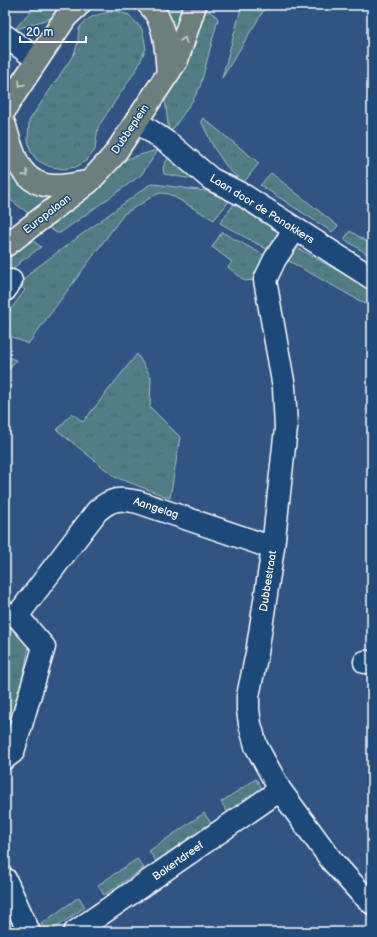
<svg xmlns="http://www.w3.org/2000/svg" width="377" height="937" font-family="'Balsamiq Sans',sans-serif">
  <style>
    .grass { fill: url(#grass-tufts); stroke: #a8bec2 }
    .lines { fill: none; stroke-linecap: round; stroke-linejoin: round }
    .minor-casing { stroke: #fff; stroke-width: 25 }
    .major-casing { stroke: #fff; stroke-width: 25 }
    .minor { stroke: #1f4a7a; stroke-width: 22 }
    .major { stroke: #6d7e7c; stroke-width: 22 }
    .oneway { stroke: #ccd2d1 }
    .labels { text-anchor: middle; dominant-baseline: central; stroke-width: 3; stroke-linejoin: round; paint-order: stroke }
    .street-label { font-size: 11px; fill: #fff; stroke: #1f4a7a }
  </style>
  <defs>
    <pattern id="grass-tufts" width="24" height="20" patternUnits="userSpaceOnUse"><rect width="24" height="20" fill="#517d85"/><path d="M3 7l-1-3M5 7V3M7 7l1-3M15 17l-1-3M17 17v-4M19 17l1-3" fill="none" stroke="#4e6468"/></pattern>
  </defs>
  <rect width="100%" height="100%" fill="#325482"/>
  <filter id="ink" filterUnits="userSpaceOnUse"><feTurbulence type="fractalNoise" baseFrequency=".025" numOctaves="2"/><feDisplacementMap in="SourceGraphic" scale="8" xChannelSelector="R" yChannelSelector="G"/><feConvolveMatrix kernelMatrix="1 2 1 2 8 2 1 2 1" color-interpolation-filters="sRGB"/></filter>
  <g filter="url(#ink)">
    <path class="grass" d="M 37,5 L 69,5 L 55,21 L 51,18 L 17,29 L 16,28 L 26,16 Z
      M 158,5 L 190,5 L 178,41 Z
      M 242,5 L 267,5 L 222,78 Z
      M 203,7 L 216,16 L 218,19 L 200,87 L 193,100 L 170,133 L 169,133 L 165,99 L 162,97 Z
      M 117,11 L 129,15 L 142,29 L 146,48 L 138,67 L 98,127 L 95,150 L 87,160 L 76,167 L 63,169 L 48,166 L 37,160 L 31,152 L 28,140 L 29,121 L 74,54 C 75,50 77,46 78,42 C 78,38 78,33 79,29 C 86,15 104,13 117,11 Z
      M 203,118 L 259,163 L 244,182 L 229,170 L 214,148 L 201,121 Z
      M 157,150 L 158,151 L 141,175 L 60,233 L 57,233 L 43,224 L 123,160 Z
      M 168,158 L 193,175 L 192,179 L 164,174 L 163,167 Z
      M 5,161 L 46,195 L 48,204 L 32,216 L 5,196 Z
      M 271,173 L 338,226 L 332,232 L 260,185 Z
      M 154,184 L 206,191 L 230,200 L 214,220 L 169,194 L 161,193 L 155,195 L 124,214 L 28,344 L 5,334 L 5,317 L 25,290 L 19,285 L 32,271 L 149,185 Z
      M 234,204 L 281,234 L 270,251 L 220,223 Z
      M 350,231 L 372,245 L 372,257 L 344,239 Z
      M 222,232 L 267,257 L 254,280 L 245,281 L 228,267 L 232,262 L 212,247 Z
      M 27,236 L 41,247 L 19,263 L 5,279 L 5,256 Z
      M 296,247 L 372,290 L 372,301 L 369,306 L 287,260 Z
      M 137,354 L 151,377 L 150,407 L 180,437 L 170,498 L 115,477 L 57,430 L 72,413 L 83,422 Z
      M 5,356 L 16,360 L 5,375 Z
      M 5,629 L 11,629 L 29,646 L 9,747 L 5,750 Z
      M 256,779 L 263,790 L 228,813 L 221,802 Z
      M 204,813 L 211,823 L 156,861 L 149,851 Z
      M 137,859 L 144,868 L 104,895 L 98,885 Z
      M 79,897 L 85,907 L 50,932 L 47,932 L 41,924 Z"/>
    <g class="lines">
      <defs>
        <path id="minor" d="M 5,36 L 37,59
          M 136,121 L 171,145 L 211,179 L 243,195 L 372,278
          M 295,229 L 275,259 L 265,280 L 284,387 L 286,428 L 273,548 L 257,653 L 248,696 L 248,710 L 250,724 L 256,746 L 280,790 L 332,861 L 360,892 L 372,903
          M 5,290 L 11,281
          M 5,613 L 17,616 L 44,647 L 13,752 L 5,758
          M 17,616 L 97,511 C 112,498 120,498 138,502 L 273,548
          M 365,662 L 372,662
          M 5,879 L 29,932
          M 75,932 L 280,790"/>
        <path id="major" d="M 149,5 C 166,21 166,52 168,74
          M 5,110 L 10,101 L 66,17 L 79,5
          M 5,126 C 13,154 20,187 57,186 C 67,186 78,183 88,182
          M 5,246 L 89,182 L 114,155 L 177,60 L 195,5"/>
      </defs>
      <use href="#minor" class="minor-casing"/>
      <use href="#major" class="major-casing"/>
      <use href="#minor" class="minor"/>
      <use href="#major" class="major"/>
    </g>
    <defs><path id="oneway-chevron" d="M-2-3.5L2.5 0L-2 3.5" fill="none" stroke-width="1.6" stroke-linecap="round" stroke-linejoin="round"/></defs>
    <g class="oneway">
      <use href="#oneway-chevron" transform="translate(184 40) rotate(-72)"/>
      <use href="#oneway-chevron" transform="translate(21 84) rotate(124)"/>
      <use href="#oneway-chevron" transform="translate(26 174) rotate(45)"/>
    </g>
  </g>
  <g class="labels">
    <g class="street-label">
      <text transform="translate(130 129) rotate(-56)">Dubbeplein</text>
      <text transform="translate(262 209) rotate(32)">Laan door de Panakkers</text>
      <text transform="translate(47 214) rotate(-38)">Europalaan</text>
      <text transform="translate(156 508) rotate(18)">Aangelag</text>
      <text transform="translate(268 581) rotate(-81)">Dubbestraat</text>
      <text transform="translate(178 861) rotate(-35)">Bakertdreef</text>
    </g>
  </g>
  <rect width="377" height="937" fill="none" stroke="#1f4a7a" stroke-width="20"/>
  <rect x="10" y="10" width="357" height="917" fill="none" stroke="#fff" stroke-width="1.5" filter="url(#ink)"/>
  <path d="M20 36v6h66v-6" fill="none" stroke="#ffffff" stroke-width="2"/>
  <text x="26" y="36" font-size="12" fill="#ffffff" stroke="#1f4a7a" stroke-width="3" paint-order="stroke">20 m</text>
</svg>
